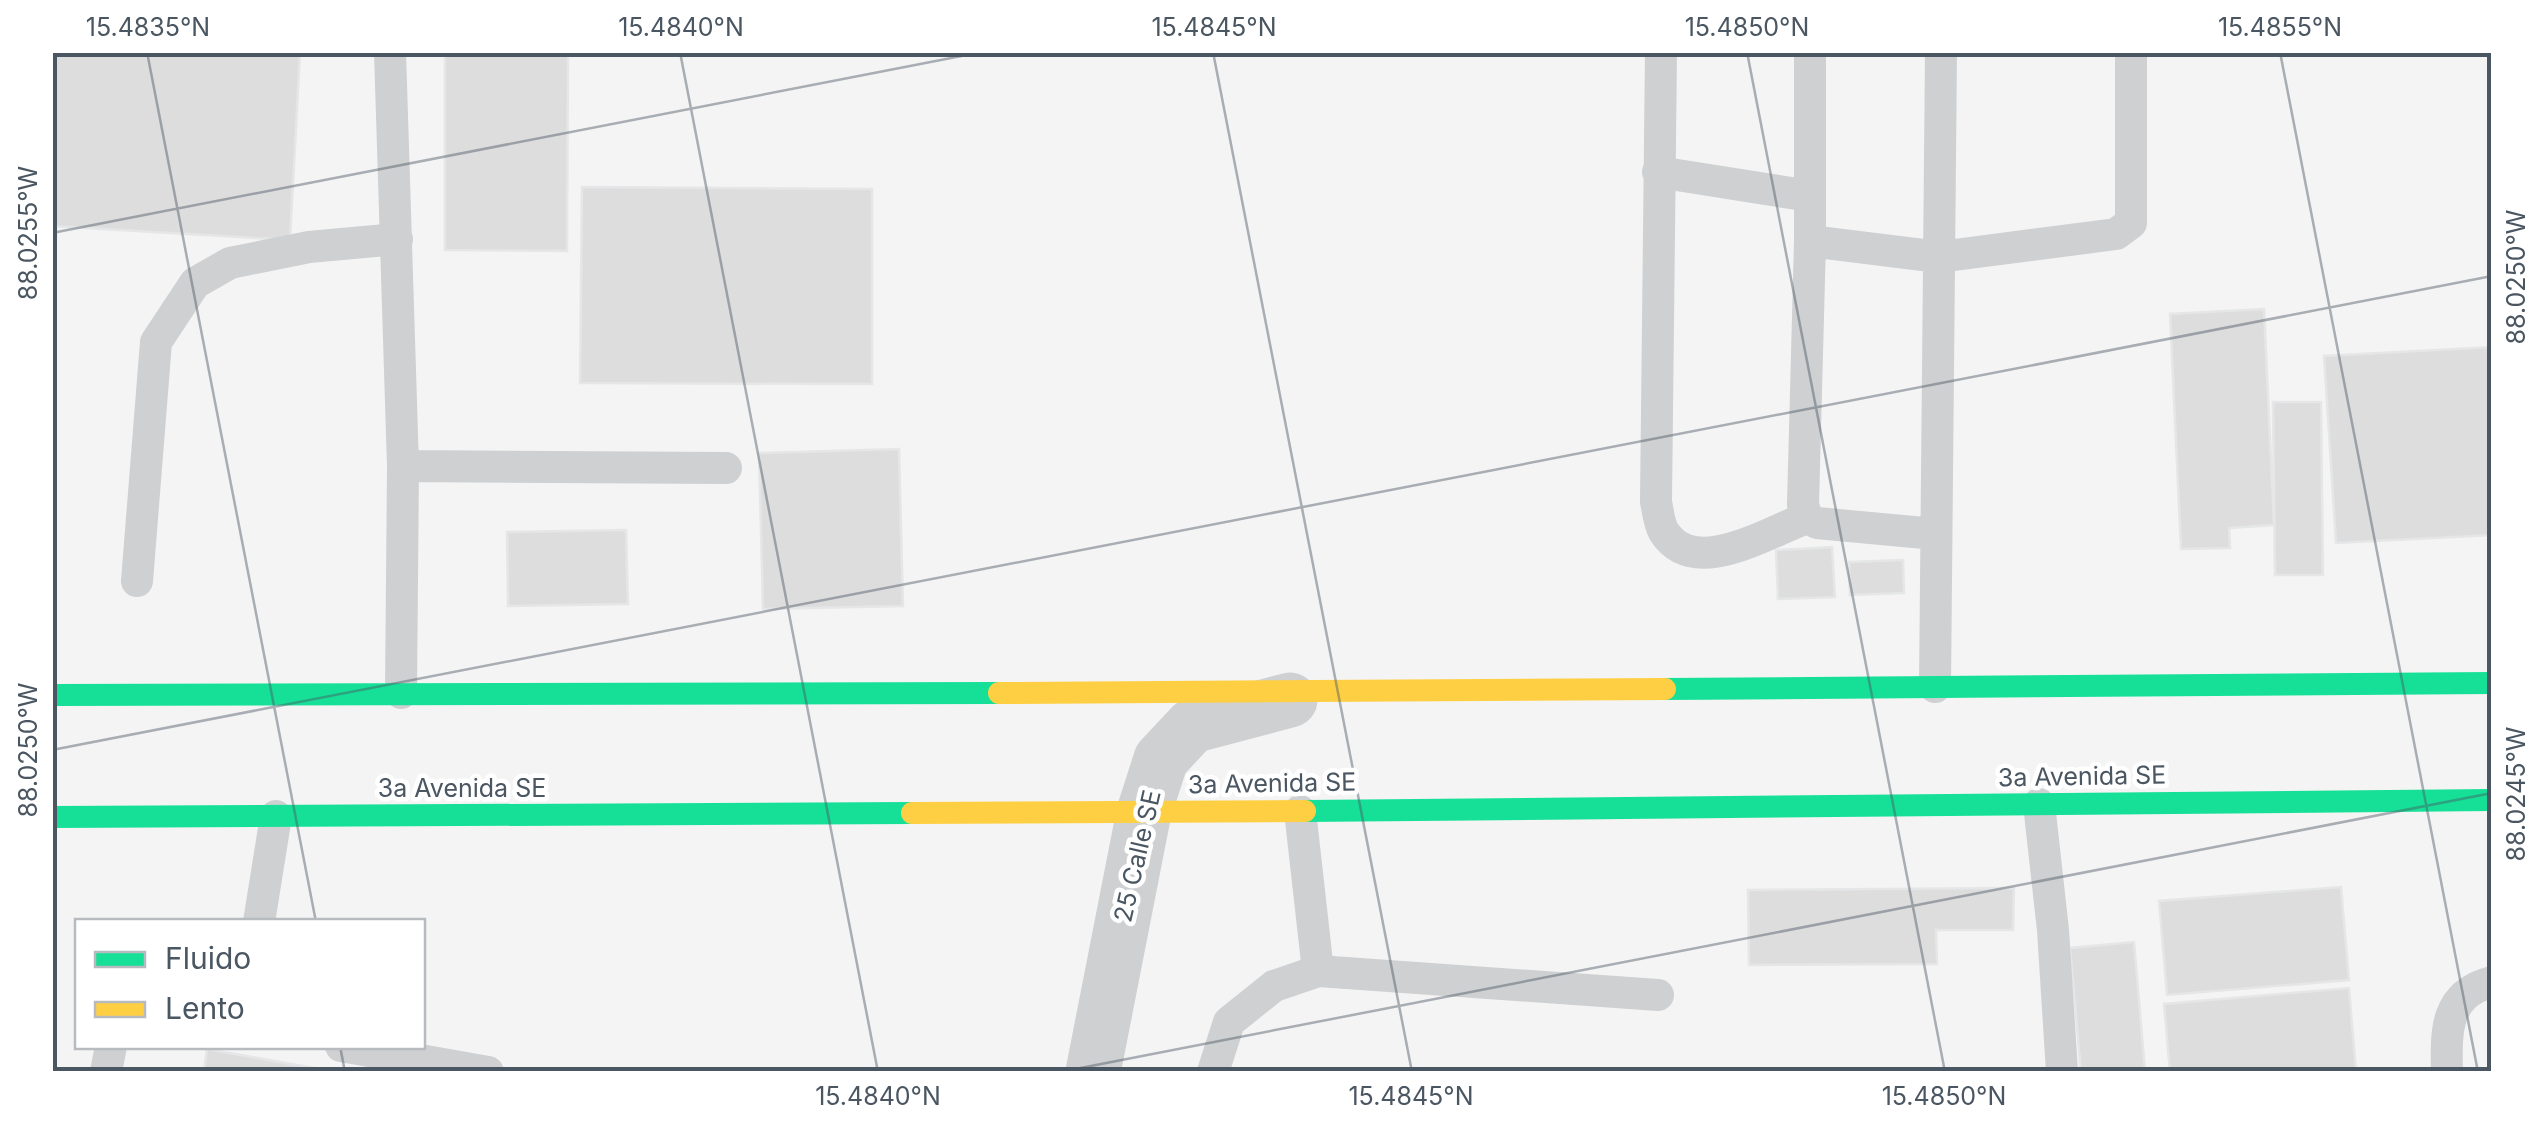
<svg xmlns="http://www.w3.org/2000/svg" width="2544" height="1124" font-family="Inter,sans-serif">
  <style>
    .building { fill: #ddddde; stroke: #e5e6e7; stroke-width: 2.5 }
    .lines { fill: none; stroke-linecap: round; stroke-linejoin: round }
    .lane { stroke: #ced0d2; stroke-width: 32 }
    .street { stroke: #ced0d2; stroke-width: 55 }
    .fast { stroke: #16e098; stroke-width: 22 }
    .slow { stroke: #ffcf43; stroke-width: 22 }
    .ticks { fill: none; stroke: #4a5661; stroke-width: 2.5; stroke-opacity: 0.45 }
    .labels { text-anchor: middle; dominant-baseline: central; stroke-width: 9; stroke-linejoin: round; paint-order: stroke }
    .street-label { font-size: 25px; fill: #4a5661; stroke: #fff }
    .neatline { fill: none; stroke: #4a5661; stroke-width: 4 }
    .ticks-label { font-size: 25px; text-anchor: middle; fill: #4a5661 }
  </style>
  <rect width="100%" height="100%" fill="#f4f4f4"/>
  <path class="building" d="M 52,52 L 300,52 L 290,240 L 52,226 Z
    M 445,52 L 568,52 L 567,251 L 445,250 Z
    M 582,187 L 872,189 L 872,384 L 580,383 Z
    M 2264,309 L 2274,525 L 2229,528 L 2230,548 L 2181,549 L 2170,314 Z
    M 2492,347 L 2492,535 L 2336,543 L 2324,356 Z
    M 2273,402 L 2321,402 L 2323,575 L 2275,575 Z
    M 899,449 L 903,606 L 763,609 L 759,453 Z
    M 626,530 L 628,604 L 508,606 L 507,532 Z
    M 1832,547 L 1835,597 L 1778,599 L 1776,550 Z
    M 1903,560 L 1904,593 L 1850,595 L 1849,562 Z
    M 2341,887 L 2349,980 L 2167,995 L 2159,901 Z
    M 2014,888 L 2013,930 L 1936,930 L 1937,964 L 1749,965 L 1748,890 Z
    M 2134,942 L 2145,1071 L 2081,1072 L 2070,948 Z
    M 2349,988 L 2356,1072 L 2170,1072 L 2164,1004 Z
    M 207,1049 L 336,1072 L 204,1072 Z"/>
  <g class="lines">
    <path class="lane" d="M 390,52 L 403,466 L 401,693
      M 1661,52 L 1656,502 C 1658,511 1659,524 1664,532 C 1695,580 1769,531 1807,518
      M 1810,52 L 1810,241 L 1803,505 L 1807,518 L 1817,523 L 1935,534
      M 1658,172 L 1810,196
      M 1810,241 L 1939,257 L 2116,234 L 2131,223 L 2131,52
      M 403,466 L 726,468
      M 137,581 L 156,342 L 195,283 L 230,263 L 309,247 L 397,239
      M 1935,687 L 1941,52
      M 2039,804 L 2053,930 L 2062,1072
      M 1300,811 L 1318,971
      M 259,922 L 276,816
      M 341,1046 L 488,1072
      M 106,1072 L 111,1046
      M 1213,1072 L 1229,1022 L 1274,986 L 1318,971 L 1658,995
      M 2447,1072 C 2446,1030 2445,994 2492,982"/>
    <path class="street" d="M 1093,1072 L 1144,812 L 1161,759 L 1192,726 L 1290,700"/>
    <path class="fast" d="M 1665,689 L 2492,683
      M 52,695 L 999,693
      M 1305,811 L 2492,800
      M 52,817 L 912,813"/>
    <path class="slow" d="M 999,693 L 1665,689
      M 912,813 L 1305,811"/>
  </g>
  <path class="ticks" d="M 147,52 L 316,922M 680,52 L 878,1072M 1213,52 L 1412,1072M 1747,52 L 1945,1072M 2280,52 L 2478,1072M 52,233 L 982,52M 52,750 L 2492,276M 340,1046 L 345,1072M 1060,1072 L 2492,793"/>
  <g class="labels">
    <g class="street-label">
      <text transform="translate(2082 776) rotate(-1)">3a Avenida SE</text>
      <text transform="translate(1272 783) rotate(-1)">3a Avenida SE</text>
      <text x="462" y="788">3a Avenida SE</text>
      <text transform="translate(1137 856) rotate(-77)">25 Calle SE</text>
    </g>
  </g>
  <rect width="2544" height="1124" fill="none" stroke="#ffffff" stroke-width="110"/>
  <rect x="75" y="919" width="350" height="130" fill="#ffffff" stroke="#b7bbc0" stroke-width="2.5"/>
  <rect x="95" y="952" width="50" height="15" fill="#16e098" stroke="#b7bbc0" stroke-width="2.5"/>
  <text x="165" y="969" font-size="30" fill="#4a5661">Fluido</text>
  <rect x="95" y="1002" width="50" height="15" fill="#ffcf43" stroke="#b7bbc0" stroke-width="2.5"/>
  <text x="165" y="1019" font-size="30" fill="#4a5661">Lento</text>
  <rect x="55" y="55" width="2434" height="1014" class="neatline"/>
  <g class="ticks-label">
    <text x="148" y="36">15.4835°N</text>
    <text x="681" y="36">15.4840°N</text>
    <text x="1214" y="36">15.4845°N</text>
    <text x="1747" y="36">15.4850°N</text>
    <text x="2280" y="36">15.4855°N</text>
    <text transform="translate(28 233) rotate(-90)" y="9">88.0255°W</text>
    <text transform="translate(2516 277) rotate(-90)" y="9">88.0250°W</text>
    <text transform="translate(28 750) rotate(-90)" y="9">88.0250°W</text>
    <text transform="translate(2516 794) rotate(-90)" y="9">88.0245°W</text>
    <text x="878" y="1105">15.4840°N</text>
    <text x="1411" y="1105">15.4845°N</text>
    <text x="1944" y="1105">15.4850°N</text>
  </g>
</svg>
